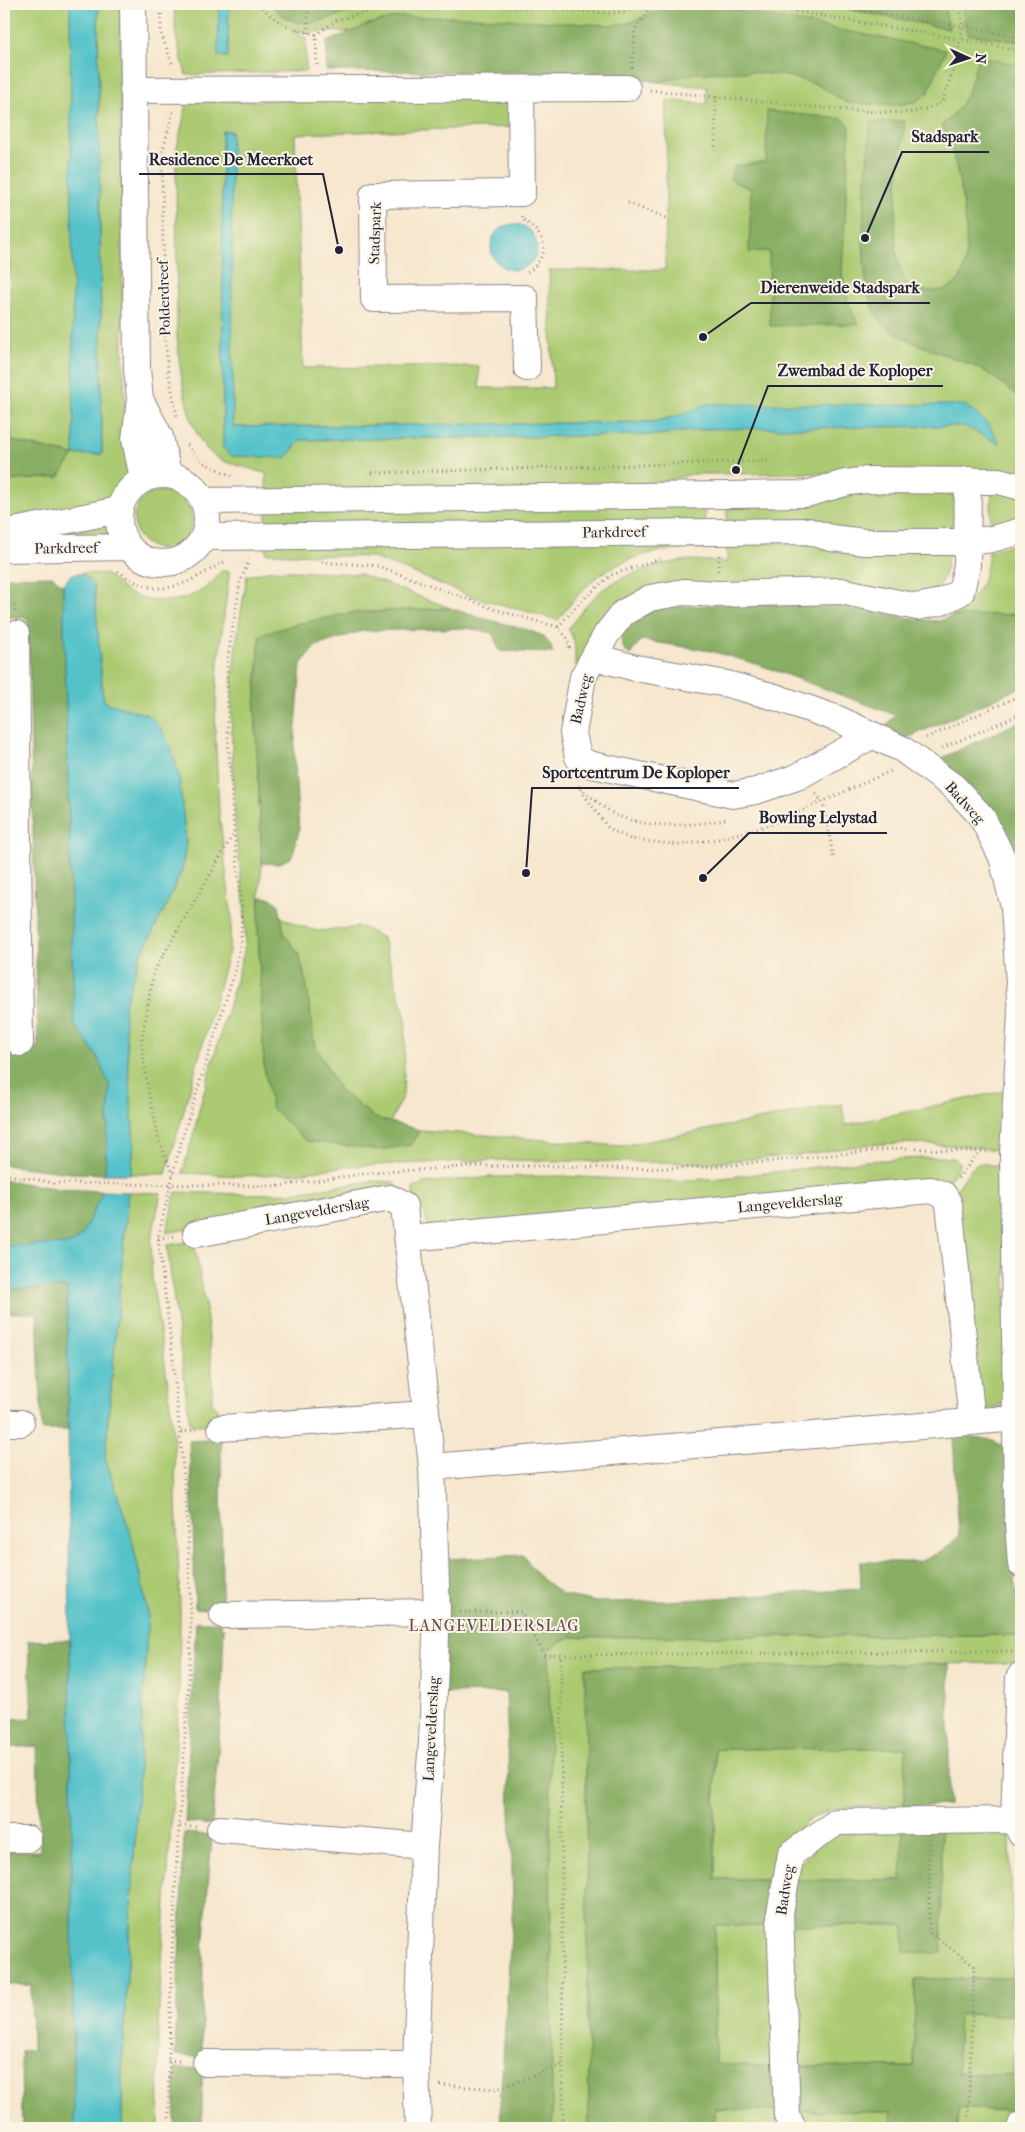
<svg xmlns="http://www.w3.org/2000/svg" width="1025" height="2132" font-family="'IM FELL French Canon',serif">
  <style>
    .green { fill: #abca71; stroke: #667656; fill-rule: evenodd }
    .forest { fill: #88ae63; stroke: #55684f }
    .water { fill: #54c2ca; stroke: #3b7282 }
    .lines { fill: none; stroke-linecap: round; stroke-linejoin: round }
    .minor-casing { stroke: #8c8484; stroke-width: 28 }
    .path { stroke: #8c8484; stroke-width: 3; stroke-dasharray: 1 4; stroke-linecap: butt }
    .minor { stroke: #fff; stroke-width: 26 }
    .labels { text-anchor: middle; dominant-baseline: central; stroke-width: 4; stroke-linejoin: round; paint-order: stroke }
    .street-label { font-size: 15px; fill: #22223b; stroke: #fcf5e5 }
    .neighbourhood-label { font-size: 16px; letter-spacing: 1px; fill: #644753; stroke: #fcf5e5 }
    .leader { fill: none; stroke: #22223b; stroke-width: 2 }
    .callout-dot { fill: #22223b; stroke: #fcf5e5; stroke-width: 2 }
    .callout-label { font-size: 16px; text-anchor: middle; font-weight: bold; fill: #22223b; stroke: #fcf5e5; stroke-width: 4; stroke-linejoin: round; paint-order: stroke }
  </style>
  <rect width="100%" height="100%" fill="#fcf5e5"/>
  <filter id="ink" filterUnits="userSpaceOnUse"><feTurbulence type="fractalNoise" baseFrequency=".02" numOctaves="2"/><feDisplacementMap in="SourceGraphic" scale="10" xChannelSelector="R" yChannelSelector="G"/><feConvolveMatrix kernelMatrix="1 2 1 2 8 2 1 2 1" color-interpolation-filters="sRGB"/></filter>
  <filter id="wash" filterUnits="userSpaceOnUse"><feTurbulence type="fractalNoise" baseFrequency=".0096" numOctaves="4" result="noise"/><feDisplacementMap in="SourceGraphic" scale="20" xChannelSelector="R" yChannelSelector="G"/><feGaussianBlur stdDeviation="1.12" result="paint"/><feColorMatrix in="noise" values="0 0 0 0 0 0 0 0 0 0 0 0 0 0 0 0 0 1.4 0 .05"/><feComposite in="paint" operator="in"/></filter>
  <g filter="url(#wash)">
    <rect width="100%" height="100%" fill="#f6e7ce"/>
    <path class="green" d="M 4,4 L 70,4 L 75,455 L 102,454 L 98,4 L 120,4 L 123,356 L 128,471 L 127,484 L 116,499 L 4,520 L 4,481 L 59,477 L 74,455 L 12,441 L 11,312 L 4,105 Z
      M 174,4 L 1021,4 L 1021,481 L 992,472 L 692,474 L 662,482 L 633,487 L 266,495 L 266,473 C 257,472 252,469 244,467 C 232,464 221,462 212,454 C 186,434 180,369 177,337 L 176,152 L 187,102 L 508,97 L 510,127 L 295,134 L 303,368 L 479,366 L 479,388 L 553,388 L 549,270 L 665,270 L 667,100 L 707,104 L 707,87 L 657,82 L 695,73 L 707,73 L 707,38 L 292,31 L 306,38 L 306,71 L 186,75 L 176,37 ZM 222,131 L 231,131 L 233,427 L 653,422 L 681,415 L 706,404 L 710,429 L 654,435 L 300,440 L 286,458 L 223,447 Z
      M 992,488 L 1021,496 L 1021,526 L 990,528 Z
      M 852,489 L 954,490 L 952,530 L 924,536 L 727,525 L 727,501 Z
      M134 520a29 29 0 1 1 58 0a29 29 0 1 1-58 0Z
      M 705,501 L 705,525 L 266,530 L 266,508 Z
      M 110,525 L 112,536 L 15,539 Z
      M 705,540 L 705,548 C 667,546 619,557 590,583 C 578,594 568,607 558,620 L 470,596 L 414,573 L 370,557 L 266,553 L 266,543 Z
      M 727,540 L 949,551 C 945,574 946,583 926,597 L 695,585 L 575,665 C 575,653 576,639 568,629 C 578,616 587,602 601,591 C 625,573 661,562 692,560 C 703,560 715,562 727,562 Z
      M 1021,542 L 1021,614 L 952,616 C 978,599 986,580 989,551 Z
      M 271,570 L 360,574 L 450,608 L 350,613 L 297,624 L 260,636 L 255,707 L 262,859 L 258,927 L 264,1068 L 410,1145 L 420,1130 L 622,1146 L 842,1104 L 845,1125 L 1008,1090 L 1005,1151 L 963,1146 L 903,1143 L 863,1145 L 802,1155 L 705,1163 L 493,1160 L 351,1166 L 288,1174 L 239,1176 L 182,1173 L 194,1133 L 200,1106 L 244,952 C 249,907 237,864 235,819 C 233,767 229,715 234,663 C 237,634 242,605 247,576 Z
      M 221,571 L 229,571 L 229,576 L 218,664 L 215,728 L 219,812 L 232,919 L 229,951 L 166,1174 L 131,1174 L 134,1143 L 124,1006 L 140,956 L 165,908 L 182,870 L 186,843 L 179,776 L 170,745 L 148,715 L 106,703 L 103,697 L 94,585 L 82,573 C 89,573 97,573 105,574 C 111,576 121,589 129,593 C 159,608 202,602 221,571 Z
      M 281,917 L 298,925 L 317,931 L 362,927 L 383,938 L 406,1019 L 403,1095 L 390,1123 L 375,1118 L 339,1090 L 314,1043 L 307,988 L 299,954 L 284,934 Z
      M 941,1157 L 953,1158 L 960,1162 L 957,1170 L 944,1187 L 428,1227 L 425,1213 L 414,1208 L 413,1188 L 422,1183 L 491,1177 L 558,1176 L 670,1181 L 722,1178 L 866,1161 Z
      M 979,1163 L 1005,1167 L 1007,1402 L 989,1410 L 980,1408 L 952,1196 L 970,1170 Z
      M 371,1181 L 394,1182 L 399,1189 L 166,1233 L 176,1192 L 246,1194 L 288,1193 Z
      M 128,1192 L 161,1193 L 151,1242 L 152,1278 L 167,1377 L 174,1443 L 180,1608 L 179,1701 L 158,2025 L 159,2128 L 122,2128 L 122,2067 L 148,1613 L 131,1535 L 105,1458 Z
      M 194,1241 L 205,1302 L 212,1365 L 212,1402 L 221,1415 L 221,1425 L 190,1425 L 167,1245 Z
      M 1021,1635 L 1021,1659 L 1018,1663 L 585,1668 L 589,2128 L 552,2128 L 549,1649 L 570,1637 Z
      M 906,1748 L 904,1806 C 860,1807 815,1800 788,1842 C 781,1852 779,1868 776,1879 L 715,1879 L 715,1749 Z
      M 903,1829 L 902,1880 L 793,1880 L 794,1871 L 825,1835 Z
      M 941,1829 L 1010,1833 L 1013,1978 L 915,1979 L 914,2067 L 795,2066 L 792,1925 L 904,1925 Z
      M 715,1925 L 776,1926 L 778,2066 L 715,2065 Z
      M 958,2014 L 1013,2015 L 1013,2075 L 957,2074 Z
      M 958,2108 L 1013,2111 L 1008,2128 L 957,2128 Z
      M 715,2109 L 780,2111 L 783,2128 L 715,2128 Z
      M 799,2111 L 892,2112 L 921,2128 L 803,2128 Z"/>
    <path class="forest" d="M 271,4 L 369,4 C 342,11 309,35 282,15 C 278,11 274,9 271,4 Z
      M 676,4 L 709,5 L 946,50 L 928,93 L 917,101 L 899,105 L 847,103 L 816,84 L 787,76 L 751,72 L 695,73 L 657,82 L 616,73 L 326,71 L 327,42 L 369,24 L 398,17 L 472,17 L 607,25 L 629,23 Z
      M 822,4 L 944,4 L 949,29 Z
      M 961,4 L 1021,4 L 1021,42 L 967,34 Z
      M 978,57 L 1021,65 L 1021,398 C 1006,388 994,375 978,368 C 949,354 905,345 882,322 C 851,290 867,166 871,122 L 905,121 C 901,161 887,242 903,278 C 905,282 909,286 913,290 C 928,291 945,294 957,282 C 977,262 960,180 953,154 C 950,144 946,134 942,125 C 967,104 970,87 978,57 Z
      M 767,111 L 843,119 L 850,126 L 842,274 C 846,292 848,309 859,324 L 770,326 L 769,251 L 749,252 L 751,189 L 730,180 L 734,166 L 766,162 Z
      M 4,441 L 12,441 L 74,455 L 59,477 L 4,481 Z
      M 52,576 L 63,585 L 74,1024 L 98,1058 L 110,1087 L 105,1174 L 72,1173 L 4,1165 L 4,1048 L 38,1047 L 28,618 L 5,617 L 4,615 L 4,577 Z
      M 813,599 L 914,619 L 939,621 L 952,616 L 1021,614 L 1021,687 L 903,740 L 884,729 L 895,715 L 760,665 L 711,651 L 641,640 L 630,655 C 619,646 620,639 624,626 L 658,608 Z
      M 450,608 L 481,618 L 525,629 L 543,636 L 550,644 L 553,653 L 500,651 L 492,633 L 467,628 L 362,631 L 316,646 L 301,664 L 294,751 L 299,831 L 292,857 L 278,864 L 262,863 L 255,707 L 260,635 L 297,624 L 350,613 Z
      M 1021,721 L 1021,888 L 975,792 L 938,760 Z
      M 260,897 L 271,898 L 279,905 L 284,934 L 299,954 L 307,988 L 314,1043 L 339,1090 L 375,1118 L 420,1130 L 410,1145 L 380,1150 L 306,1141 L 272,1109 L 264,1068 L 258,927 Z
      M 4,1180 L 60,1189 L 103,1191 L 82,1235 L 72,1244 L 4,1246 Z
      M 67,1288 L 68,1430 L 42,1430 L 37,1313 L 4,1313 L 4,1289 Z
      M 962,1436 C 984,1438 997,1439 1014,1454 L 1015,1581 C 1016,1600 1021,1616 1021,1635 L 570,1637 L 549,1649 L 552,2128 L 501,2128 L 500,2106 L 513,1901 L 506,1692 L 444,1693 L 445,1559 L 523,1555 L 539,1576 L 563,1595 L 596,1602 L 668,1601 L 861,1589 L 860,1562 L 919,1562 L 943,1551 L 959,1536 L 953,1438 Z
      M 221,1439 L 222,1604 L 220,1610 L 195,1608 L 193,1519 L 189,1441 Z
      M 196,1622 L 220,1622 L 221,1628 L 224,1628 L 221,1715 L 212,1825 L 185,1822 Z
      M 70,1640 L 74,2128 L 22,2128 L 21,2051 L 32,2050 L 31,1985 L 4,1985 L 4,1852 L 40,1851 L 37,1746 L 4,1748 L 4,1719 L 32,1718 L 28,1641 Z
      M 949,1664 L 949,1805 L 904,1806 L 906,1748 L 715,1749 L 715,1879 L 776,1879 L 776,1926 L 715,1925 L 715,2064 L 778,2066 L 780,2111 L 715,2109 L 715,2128 L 589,2128 L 585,1668 Z
      M 903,1829 L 941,1829 L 942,1953 L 904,1952 L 904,1925 L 792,1925 L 793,1880 L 901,1880 Z
      M 184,1833 L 212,1835 L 203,1953 L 202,2058 L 175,2055 Z
      M 1013,1978 L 1013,2015 L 959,2014 L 957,2073 L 1013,2075 L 1013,2111 L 958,2108 L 957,2128 L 892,2127 L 891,2112 L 799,2111 L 795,2066 L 914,2067 L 915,1979 Z
      M 175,2067 L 202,2069 L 202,2128 L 175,2128 Z"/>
    <path class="water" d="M 70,4 L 98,4 L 102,454 L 74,455 Z
      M 219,4 L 229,4 L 228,57 L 218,56 Z
      M 222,131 L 231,131 L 233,427 L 653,422 L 681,415 L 706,404 L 965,405 L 989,425 L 1000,444 L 964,426 L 709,429 L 654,435 L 300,440 L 286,458 L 231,456 L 223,448 Z
      M491 247a23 23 0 1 1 46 0a23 23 0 1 1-46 0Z
      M 82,573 L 94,585 L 103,697 L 106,703 L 148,715 L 159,726 L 170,745 L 179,776 L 186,843 L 182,870 L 165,908 L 140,956 L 124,1006 L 134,1143 L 131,1174 L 105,1174 L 110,1087 L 98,1058 L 74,1024 L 63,585 L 71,575 Z
      M 103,1191 L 128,1192 L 105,1458 L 131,1535 L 148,1613 L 122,2067 L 122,2128 L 74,2128 L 67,1288 L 4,1289 L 4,1246 L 72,1244 L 82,1235 Z"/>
  </g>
  <g filter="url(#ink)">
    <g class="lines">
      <defs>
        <path id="minor" d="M 133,4 L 137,369 L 140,399 L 135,439 L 143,479
          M 521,89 L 522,193 L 373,195 L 374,299 L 525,298 L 527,368
          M 133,90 L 627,88
          M 140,399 L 160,437 L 168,474
          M119 519a44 44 0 1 1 88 0a44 44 0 1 1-88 0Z
          M 205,501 L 806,494 L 845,483 L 866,480 L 999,481 L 1021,487
          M 4,533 L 119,510
          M 204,537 L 808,531 L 831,538 L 865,542 L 968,542 L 992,539 L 1021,531
          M 4,549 L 129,547
          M 16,634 L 20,1043
          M 594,657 L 636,668 L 727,684 L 775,697 L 838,719 L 902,749 L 954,787 L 982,817 L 1002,857 L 1014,907 L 1021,1014 L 1013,1153 L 1017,1511 L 1021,1564
          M 873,735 L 797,777 L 756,791 L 733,795 L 588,764 L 578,757 L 573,733 L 583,677 L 606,635 L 623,613 L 650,598 L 684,592 L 717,594 L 841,591 L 917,607 L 941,602 L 961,592 L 967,565 L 968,480
          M 196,1234 L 390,1198 L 404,1206 L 432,1467 L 437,1612 L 432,1741 L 424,1846 L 416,2064 L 418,2128
          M 408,1238 L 931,1190 L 944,1195 L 949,1204 L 972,1421
          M 4,1423 L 21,1423
          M 221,1428 L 426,1414
          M 432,1467 L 1017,1418
          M 223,1615 L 437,1612
          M 1021,1675 L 1019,1678 L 1014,1820 L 1021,1834
          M 220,1829 L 424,1846
          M 4,1839 L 28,1839
          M 206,2063 L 416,2064
          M 793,2128 L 787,2116 L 780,1913 L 791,1854 L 837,1822 L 1014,1820
          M 1020,2128 L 1021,2125"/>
      </defs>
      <use href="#minor" class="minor-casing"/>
      <path class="path" d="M 161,4 L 161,33 L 173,66
        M 259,4 C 273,21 294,31 316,34 L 337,20 L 380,8 L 409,4
        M 459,4 L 610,13 L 625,12 L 640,4
        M 751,4 L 960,39 L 1021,51
        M 816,4 L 963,26 L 1021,38
        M 308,33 L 308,4
        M 316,34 L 317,66
        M 632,68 L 635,30 L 653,4
        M 650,90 L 716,97 L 715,151
        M 716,97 L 858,111 L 908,113 L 926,109 L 942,102 L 954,69 L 963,26 L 959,4
        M 173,112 L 162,154 L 163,241 L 164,325 L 168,370 L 177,416
        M 628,203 L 667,218
        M 522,216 L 522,219 C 548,237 552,253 526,274
        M 187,445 L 202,462 L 232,476
        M 372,473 L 769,461
        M 322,562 L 378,566 L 497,610 L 558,627 L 567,638 L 570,651
        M 118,571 C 162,604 185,583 226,561
        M 718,571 L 719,555
        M 4,606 L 15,606 L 15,611
        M 558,627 L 579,603 L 611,575 L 663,558
        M 926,738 L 1021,695
        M 942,748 L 1021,714
        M 578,786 L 608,828 L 630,839 L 679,845 L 718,839 L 770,825 L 893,770
        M 580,788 C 592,797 605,810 618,816 C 648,829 695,826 726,819
        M 816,794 L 823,803 L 834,860
        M 4,1066 L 13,1066
        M 4,1174 L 54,1183 L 278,1186 L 370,1173 L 476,1166 L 562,1166 L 630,1169 L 713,1167 L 900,1148 L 991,1152
        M 173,1175 L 159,1140 L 149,1093 L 141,1043 L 154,971 L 234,833
        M 958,1178 L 979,1152
        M 158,1238 L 175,1236
        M 181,1432 L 198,1430
        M 460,1612 L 522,1612 L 544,1655 L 561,1655 L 563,2128
        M 561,1655 L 1015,1651
        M 180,1826 L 196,1827
        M 929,1843 L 929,1932 L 974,1966 L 968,2120
        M 168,2060 L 182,2061
        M 440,2085 L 497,2089 L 562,2065
        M 169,2128 C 167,1973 180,1818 190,1663 L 191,1614 L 187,1512 L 172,1350 L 158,1238 L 180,1145 L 235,971 L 241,942 L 242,908 L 234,832 L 228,736 L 227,664 L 240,583 L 249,560"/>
      <use href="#minor" class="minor"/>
    </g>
  </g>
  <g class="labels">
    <g class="street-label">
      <text transform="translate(375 233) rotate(-88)">Stadspark</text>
      <text transform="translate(164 298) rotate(-92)">Polderdreef</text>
      <text transform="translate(614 532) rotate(-1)">Parkdreef</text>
      <text transform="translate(66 548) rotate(-1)">Parkdreef</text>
      <text transform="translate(581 699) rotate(-77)">Badweg</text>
      <text transform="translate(965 803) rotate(48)">Badweg</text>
      <text transform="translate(790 1203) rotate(-5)">Langevelderslag</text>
      <text transform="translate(317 1211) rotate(-10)">Langevelderslag</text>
      <text transform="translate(431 1729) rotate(-87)">Langevelderslag</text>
      <text transform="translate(785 1890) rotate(-81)">Badweg</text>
    </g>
    <g class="neighbourhood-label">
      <text x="494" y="1625">LANGEVELDERSLAG</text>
    </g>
  </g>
  <path class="leader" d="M865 238L902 152H989M339 250L323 174H139M703 337L751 303H930M736 470L768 386H943M526 873L532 788H739M703 878L749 833H887"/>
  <g class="callout-dot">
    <circle cx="865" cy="238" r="5"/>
    <circle cx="339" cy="250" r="5"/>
    <circle cx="703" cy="337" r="5"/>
    <circle cx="736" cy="470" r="5"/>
    <circle cx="526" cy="873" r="5"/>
    <circle cx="703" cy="878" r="5"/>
  </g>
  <g class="callout-label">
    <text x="945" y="142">Stadspark</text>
    <text x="231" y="165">Residence De Meerkoet</text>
    <text x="840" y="293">Dierenweide Stadspark</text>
    <text x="855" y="376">Zwembad de Koploper</text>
    <text x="636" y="778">Sportcentrum De Koploper</text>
    <text x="818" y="823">Bowling Lelystad</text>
  </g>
  <rect width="1025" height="2132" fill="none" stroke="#fcf5e5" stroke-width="20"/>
  <g transform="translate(968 58) rotate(93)" stroke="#fcf5e5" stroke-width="4" paint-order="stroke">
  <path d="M0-4L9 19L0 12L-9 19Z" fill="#22223b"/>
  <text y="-8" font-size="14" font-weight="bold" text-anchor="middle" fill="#22223b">N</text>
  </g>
</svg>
